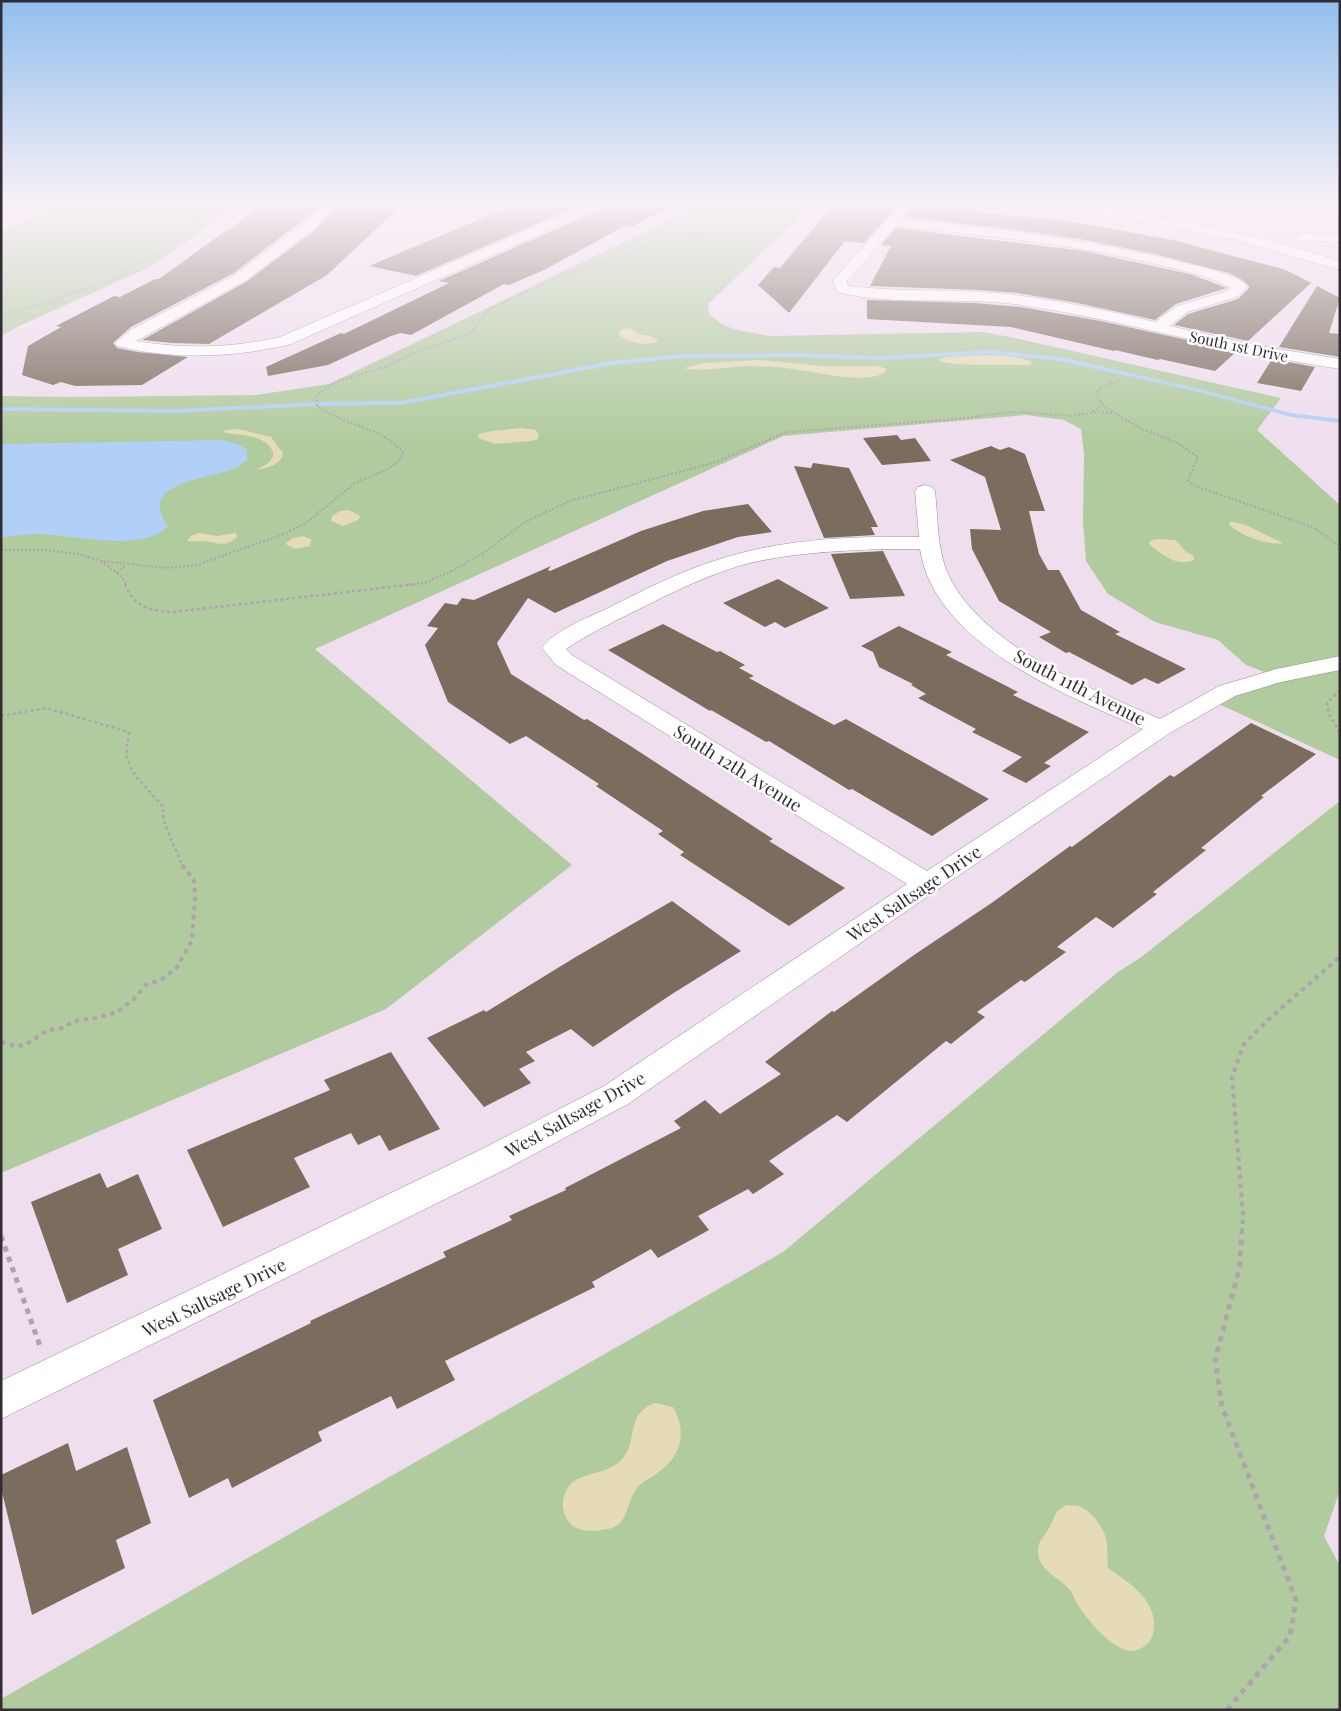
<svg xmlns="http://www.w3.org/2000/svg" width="1341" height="1711" font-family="'Playfair Display',serif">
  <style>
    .green { fill: #b0cb9d }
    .sand { fill: #e5dbb6 }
    .water { fill: #b0d0f7 }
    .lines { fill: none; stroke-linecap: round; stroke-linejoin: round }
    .stream { fill: #b0d0f7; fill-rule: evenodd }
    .building { fill: #7a6d5e }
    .minor-casing { stroke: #998998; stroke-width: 1 }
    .tertiary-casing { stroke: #998998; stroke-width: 1 }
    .path-far3 { stroke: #b0a2af; stroke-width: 2; stroke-dasharray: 2 2; stroke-linecap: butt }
    .path-far2 { stroke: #b0a2af; stroke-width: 2.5; stroke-dasharray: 3 3; stroke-linecap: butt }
    .path-far1 { stroke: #b0a2af; stroke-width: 4; stroke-dasharray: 4.5 4.5; stroke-linecap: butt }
    .path { stroke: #b0a2af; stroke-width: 5; stroke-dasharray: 5.5 5.5; stroke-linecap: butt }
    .minor { fill: #fff; fill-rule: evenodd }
    .tertiary { fill: #fff; fill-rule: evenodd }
    .labels { text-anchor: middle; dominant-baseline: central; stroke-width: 5; stroke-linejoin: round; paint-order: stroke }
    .far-street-label { font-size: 15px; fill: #332c33; stroke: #fff }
    .street-label { font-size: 18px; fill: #332c33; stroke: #fff }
  </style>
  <rect width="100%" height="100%" fill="#efdeee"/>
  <path class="green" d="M 34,204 L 240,204 L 150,267 L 19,326 L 1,336 L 1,232 L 48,209 Z
    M 703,204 L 813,204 L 708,304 L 709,314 L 722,324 L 733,329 L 769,336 L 983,332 L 1010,337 L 1281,398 L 1257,430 L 1340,505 L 1340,760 L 1210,700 L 1275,676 L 1246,665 L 1218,640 L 1155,622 L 1108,594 L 1086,561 L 1083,522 L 1084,453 L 1081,429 L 1064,420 L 1026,415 L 783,436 L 315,649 L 572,865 L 386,1009 L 1,1173 L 1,396 L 70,397 L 256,395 L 329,384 Z
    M 1340,801 L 1340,1490 L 1324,1536 L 1340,1566 L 1340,1710 L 1,1710 L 1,1699 L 783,1252 L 1118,972 L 1140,958 Z"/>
  <path class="sand" d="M 630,328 L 638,334 L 650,336 L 659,341 C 645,346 629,344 618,334 L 622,329 Z
    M 947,357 C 971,356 1011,352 1032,362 L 1030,365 L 1022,365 C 1006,364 947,367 938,360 Z
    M 760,360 L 823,366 L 878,366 L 887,369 C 876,387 816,372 798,370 C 781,367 763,366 745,366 C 730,367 696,372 684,368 L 704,363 Z
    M 521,428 L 536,430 L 539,435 L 538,439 L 531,441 L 495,444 L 478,438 L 479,434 L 492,431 Z
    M 238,429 L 271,437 L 283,453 C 282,464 267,469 257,469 C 260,467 264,466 267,464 C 272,460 275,455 272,450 C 262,433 239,436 222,432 L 226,430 Z
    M 349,510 L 360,516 L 358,520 L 343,526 L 331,521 L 332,516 L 340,511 Z
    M 1234,522 L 1246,525 L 1283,543 C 1266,546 1241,535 1229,525 L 1230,522 Z
    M 199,533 L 217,536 L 236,533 L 237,537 C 223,549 218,542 204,541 C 198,541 193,542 187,541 L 191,536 Z
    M 302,536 L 311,539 L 310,546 L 296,549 L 287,545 L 286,543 L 293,538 Z
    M 1157,539 L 1176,540 L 1185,551 L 1194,556 L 1194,560 C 1177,567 1162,555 1149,544 L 1150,541 Z
    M 655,1403 L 673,1407 C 686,1429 683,1454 661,1470 C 653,1477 644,1480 637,1488 C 626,1502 629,1525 608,1529 C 600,1530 590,1532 582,1530 C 560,1525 557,1495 573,1482 C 583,1475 594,1474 605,1470 C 647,1455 618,1416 655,1403 Z
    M 1067,1505 C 1070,1506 1076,1505 1079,1506 C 1092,1511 1106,1530 1107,1544 C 1108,1552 1107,1560 1108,1568 C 1128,1582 1154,1598 1154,1625 C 1154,1633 1152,1640 1146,1645 C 1140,1650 1133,1652 1125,1650 C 1106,1642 1089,1622 1078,1605 C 1075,1600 1073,1593 1069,1589 C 1057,1575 1033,1569 1039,1544 C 1041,1538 1047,1533 1049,1528 C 1055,1517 1054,1511 1067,1505 Z"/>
  <path class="water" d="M 221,440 L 238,444 L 247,450 L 247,460 C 244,462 241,465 238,467 C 220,476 163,480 160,504 C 159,512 164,520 168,526 C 143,554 70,534 36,534 C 25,534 13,536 1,538 L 1,444 Z"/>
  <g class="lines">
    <path class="stream" d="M 1157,204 L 1244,208 L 1340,208 L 1340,210 L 1244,210 Z
      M 992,350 L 1060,357 L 1196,388 L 1291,413 L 1340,419 L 1340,423 L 1291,417 L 1195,391 L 1060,361 L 992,354 L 876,360 L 799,357 L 684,358 L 612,365 L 401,405 L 317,406 L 176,413 L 1,411 L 1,407 L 176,409 L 317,402 L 401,401 L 612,361 L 684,354 L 799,353 L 876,356 Z"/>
  </g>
  <path class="building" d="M 260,204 L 324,204 L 234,273 L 131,327 L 113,343 L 117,348 L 138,352 L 188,357 L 142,385 L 75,386 L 61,382 L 53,385 L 22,375 L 28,346 L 61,327 L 56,326 L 114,296 L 120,297 L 155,279 L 159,279 L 227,230 L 230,230 Z
    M 341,204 L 403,204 L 327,275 L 209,344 L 172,343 L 142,340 L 246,282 L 315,230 Z
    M 528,204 L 583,204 L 416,276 L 369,266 L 511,206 L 520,207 Z
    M 605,204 L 676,204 L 631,227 L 625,226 L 612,233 L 544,270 L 509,285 L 504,284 L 411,335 L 401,333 L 391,336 L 328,365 L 268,376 L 266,367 L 341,333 L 344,334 L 449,283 L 439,281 L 602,209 Z
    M 834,204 L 899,204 L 864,243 L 845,241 L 789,313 L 758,285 L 774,267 L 780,268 Z
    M 915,204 L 952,204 L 977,207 L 972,212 L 1062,220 L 1173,240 L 1286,270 L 1311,283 L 1248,341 L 1174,325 L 1188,314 L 1238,299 L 1249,288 L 1249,286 L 1244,281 L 1229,273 L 1150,253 L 1080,239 L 1009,229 L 905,217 Z
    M 896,228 L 1084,251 L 1190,274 L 1227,288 L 1176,304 L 1155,320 L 1077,303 L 1017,293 L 979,290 L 870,286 L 891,246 L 881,245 Z
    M 1317,286 L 1340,298 L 1329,333 L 1340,334 L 1340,357 L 1279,347 Z
    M 867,300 L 975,303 L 1021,307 L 1101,321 L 1237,351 L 1215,371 L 1160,359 L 1158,360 L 1115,350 L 1114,351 L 1011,327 L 867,319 Z
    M 1272,359 L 1299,364 L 1315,367 L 1301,391 L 1257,383 Z
    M 897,435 L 901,440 L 915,438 L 931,461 L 882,465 L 863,438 Z
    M 991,446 L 1000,450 L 1009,447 L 1025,454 L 1045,511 L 1029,511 L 1039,554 L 1048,570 L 1059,570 L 1081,610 L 1120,632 L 1115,634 L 1186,669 L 1158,684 L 1145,678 L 1132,685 L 1069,652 L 1066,653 L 1039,637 L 1051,632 L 999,601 L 972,549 L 970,529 L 1001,530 L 985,477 L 950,460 Z
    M 813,463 L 849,468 L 878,527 L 871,527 L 875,535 L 824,538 L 794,466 L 811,468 Z
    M 748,504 L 772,532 L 738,537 L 667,561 L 555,613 L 528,598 L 497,643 L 511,674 L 584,720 L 587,719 L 629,745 L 773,839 L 769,841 L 845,888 L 789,926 L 680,855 L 684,852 L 658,834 L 663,831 L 596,786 L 599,784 L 526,736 L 510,744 L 448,702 L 425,645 L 438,628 L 427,626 L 445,603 L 457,605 L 462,598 L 474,600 L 551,566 L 548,570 L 550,571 L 641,531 L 703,511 Z
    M 883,551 L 905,596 L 850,599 L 831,554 Z
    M 778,579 L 829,608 L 785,628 L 775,622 L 765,627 L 723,603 Z
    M 663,624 L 717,652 L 720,651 L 745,665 L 739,668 L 754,676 L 749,678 L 834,725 L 846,719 L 989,799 L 932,836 L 852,789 L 849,790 L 769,741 L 766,742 L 711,710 L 710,711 L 608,650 Z
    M 899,626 L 952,652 L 946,655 L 1018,692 L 1013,695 L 1089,732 L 1044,763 L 1051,766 L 1026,783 L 1002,771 L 1022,757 L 972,732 L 976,729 L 918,698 L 926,694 L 911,685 L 913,684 L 879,667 L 873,652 L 861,646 Z
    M 1251,723 L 1316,754 L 1261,796 L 1264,797 L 1201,848 L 1206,850 L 1153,892 L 1157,894 L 1113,928 L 1096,917 L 1057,947 L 1066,952 L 1025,982 L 1021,980 L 977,1012 L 985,1017 L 951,1044 L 946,1041 L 847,1122 L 837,1115 L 769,1161 L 784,1174 L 753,1194 L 748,1189 L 698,1216 L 709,1230 L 658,1258 L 651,1249 L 592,1282 L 595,1287 L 445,1361 L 455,1380 L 397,1409 L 391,1396 L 318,1432 L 322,1441 L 232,1488 L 228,1478 L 189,1498 L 153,1400 L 311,1323 L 310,1321 L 446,1257 L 443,1252 L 512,1220 L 509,1216 L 566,1190 L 565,1188 L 681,1128 L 674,1121 L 705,1100 L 720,1114 L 781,1074 L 765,1062 L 832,1011 L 834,1012 L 914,955 L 993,902 L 1070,846 L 1072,847 L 1170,775 L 1174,777 Z
    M 672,901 L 741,951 L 672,994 L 593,1047 L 571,1029 L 526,1052 L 535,1061 L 519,1069 L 531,1083 L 484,1107 L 427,1038 L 484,1010 L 486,1012 L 574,958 Z
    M 391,1052 L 440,1129 L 389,1151 L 380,1135 L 358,1145 L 351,1133 L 294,1158 L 310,1187 L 223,1227 L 187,1150 L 330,1090 L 324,1080 Z
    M 100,1173 L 107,1188 L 138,1174 L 162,1229 L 118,1249 L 128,1275 L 67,1303 L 31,1202 Z
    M 68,1443 L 76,1471 L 127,1447 L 151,1523 L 116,1540 L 125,1568 L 32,1615 L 1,1488 L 1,1475 Z"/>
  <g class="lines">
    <defs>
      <path id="minor" d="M 326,204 L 339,204 L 314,229 L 245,281 L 136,341 C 183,349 233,348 280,337 L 587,204 L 603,204 L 601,207 L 291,344 C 235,358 173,360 117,346 L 115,343 L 132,329 L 235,275 L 304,223 Z
        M 901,204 L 913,204 L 901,219 C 997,228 1092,240 1185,263 C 1201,267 1239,274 1248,287 L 1237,297 L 1187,312 L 1170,326 L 1260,346 L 1340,359 L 1340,369 C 1232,353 1129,321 1021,305 C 961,296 897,307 837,292 L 833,281 L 835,278 ZM 895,226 C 979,235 1064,243 1147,262 C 1176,269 1206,274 1231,288 L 1227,291 L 1177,306 L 1155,322 C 1103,310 1050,298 997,293 C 948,289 898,292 848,286 L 847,281 Z
        M 1303,233 L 1340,234 L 1340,242 L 1298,240 L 1296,237 L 1298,234 Z
        M 925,485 L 932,487 L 935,491 C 938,517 937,545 946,569 C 976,644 1090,688 1160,719 L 1219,686 L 1276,669 L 1340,656 L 1340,670 L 1281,682 L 1235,696 L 1170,733 L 937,890 L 628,1104 L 506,1169 L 1,1419 L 1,1381 L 482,1149 L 604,1086 L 907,884 L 556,665 L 542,648 C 553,631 587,618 606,609 C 642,591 678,572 717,560 C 781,539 851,536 919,537 L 915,491 L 918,487 ZM 882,549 L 920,549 C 934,644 1066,695 1143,729 L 927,871 L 572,655 L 566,649 C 588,634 613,622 637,610 C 671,593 705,576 742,565 C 787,553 836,551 882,549 Z"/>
      <path id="tertiary" d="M 1055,204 L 1082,204 L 1202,225 L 1276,242 L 1340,261 L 1340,270 L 1236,240 L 1167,226 L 1061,208 Z"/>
    </defs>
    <use href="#minor" class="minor-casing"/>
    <use href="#tertiary" class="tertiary-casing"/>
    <path class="path-far3" d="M 1,315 L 54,300 L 119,277 L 131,266 L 165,251 L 192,231 L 203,216 L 226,204
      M 1120,380 L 1100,388 L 1096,394 L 1104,407 L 1142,429 L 1178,443 L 1198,457 L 1188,480 L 1193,485 L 1312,527 L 1340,546
      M 1092,411 L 1098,409 L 1100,403
      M 1,550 L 44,550 L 79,554 L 101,561 L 167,568 L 197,565 L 284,534 L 306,523 L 355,483 L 390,468 L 400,460 L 403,452 C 380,426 344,426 317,406 L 317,396 L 324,389 L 339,381 L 388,366 L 411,354 L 465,335 L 473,330 L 489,309 L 557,278 L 589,266 L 622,258 L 659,241 L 690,239 L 705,233 L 695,223 L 694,215 L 698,212 L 738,204
      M 101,561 L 123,578 L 126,585
      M 117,573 L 126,565
      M 405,585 L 425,583 L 456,569 L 485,552 L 525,522 L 570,501 L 713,463 L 787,432 L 958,419 L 1001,413 L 1021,412 L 1071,416 L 1100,412 L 1118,414"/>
    <path class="path-far2" d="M 125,584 C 135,609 149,610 173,612 L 416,584
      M 1340,690 L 1327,703 L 1329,714 L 1340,733
      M 1,716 L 46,708 L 129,732 L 126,755 L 130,766 L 136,777 L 162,805 L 165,825 L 183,867"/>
    <path class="path-far1" d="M 1,1042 L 15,1046 L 25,1045 L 48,1030 L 63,1028 L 74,1021 L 96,1018 L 117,1012 L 134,999 L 146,985 L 162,979 L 177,967 L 192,940 L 195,897 L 194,880 L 182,865
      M 1242,1233 L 1243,1215 L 1232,1077 L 1244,1044 L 1271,1017 L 1340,957"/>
    <path class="path" d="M 1,1236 L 40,1346
      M 1227,1710 L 1290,1636 L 1296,1600 L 1222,1407 L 1215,1360 L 1239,1270 L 1242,1232"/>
    <use href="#minor" class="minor"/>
    <use href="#tertiary" class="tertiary"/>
  </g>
  <linearGradient id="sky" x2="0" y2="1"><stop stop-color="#91bfee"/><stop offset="0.46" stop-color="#f8f0f7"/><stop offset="1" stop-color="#f8f0f7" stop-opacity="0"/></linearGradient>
  <rect width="1341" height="443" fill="url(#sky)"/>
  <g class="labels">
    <g class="far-street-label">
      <text transform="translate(1239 346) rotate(12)">South 1st Drive</text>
    </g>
    <g class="street-label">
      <text transform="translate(1080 687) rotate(27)">South 11th Avenue</text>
      <text transform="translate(738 768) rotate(32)">South 12th Avenue</text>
      <text transform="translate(914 893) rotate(-34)">West Saltsage Drive</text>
      <text transform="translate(575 1114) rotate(-29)">West Saltsage Drive</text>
      <text transform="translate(214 1297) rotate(-26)">West Saltsage Drive</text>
    </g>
  </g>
  <rect width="1341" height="1711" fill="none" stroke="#332c33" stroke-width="5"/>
</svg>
